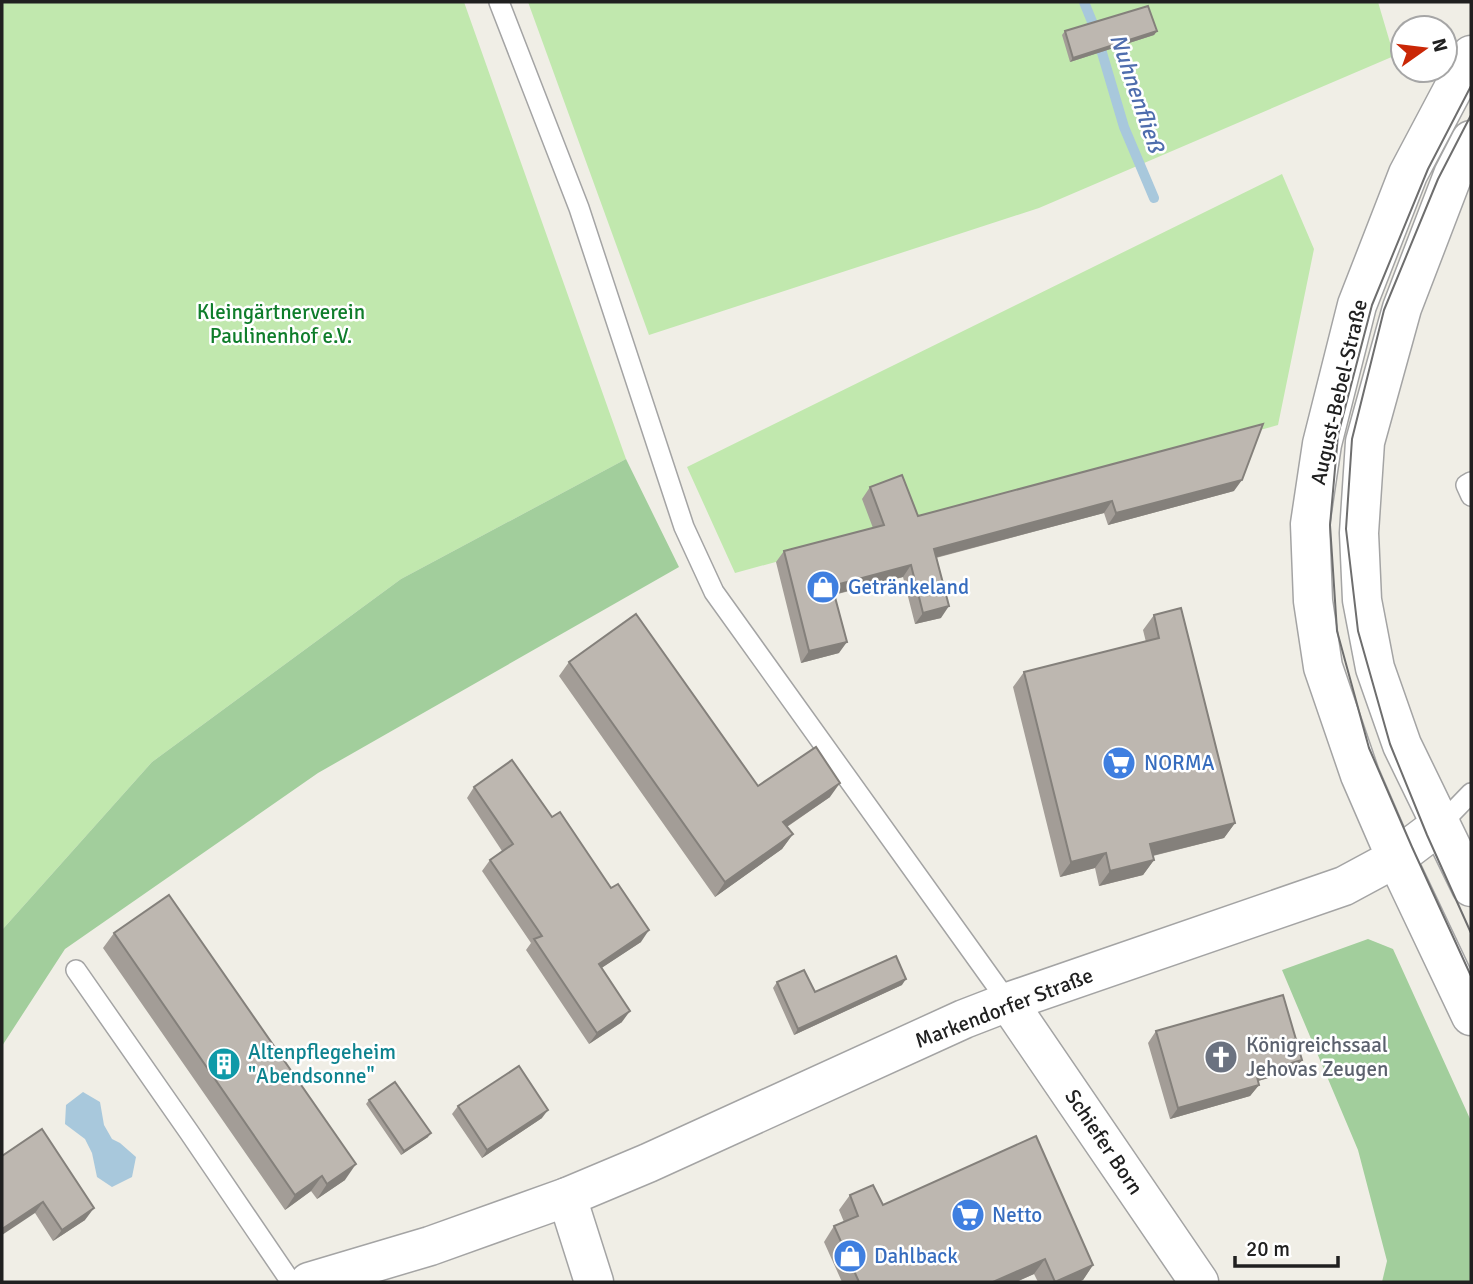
<svg xmlns="http://www.w3.org/2000/svg" width="1473" height="1284" font-family="Signika,sans-serif">
  <style>
    .grass { fill: #c1e8ae }
    .forest { fill: #a2ce9c }
    .water { fill: #a8c8dc }
    .lines { fill: none; stroke-linecap: round; stroke-linejoin: round }
    .stream { stroke: #a8c8dc; stroke-width: 10 }
    .service-casing { stroke: #a4a4a4; stroke-width: 22 }
    .minor-casing { stroke: #a4a4a4; stroke-width: 41 }
    .tertiary-casing { stroke: #a4a4a4; stroke-width: 41 }
    .service { stroke: #fff; stroke-width: 19 }
    .minor { stroke: #fff; stroke-width: 38 }
    .tertiary { stroke: #fff; stroke-width: 38 }
    .tram { stroke: #6e6e6e; stroke-width: 2 }
    .wall { fill: #a39d97 }
    .shaded-wall { fill: #84807b }
    .building { fill: #bdb7b0; stroke: #84807b; stroke-width: 2 }
    .labels { text-anchor: middle; dominant-baseline: central; stroke-width: 5; stroke-linejoin: round; paint-order: stroke }
    .park-label { font-size: 21px; fill: #0f7d2b; stroke: #fff }
    .street-label { font-size: 21px; fill: #202020; stroke: #fff }
    .shop-label { font-size: 21px; fill: #366cbe; stroke: #fff; text-anchor: start }
    .worship-label { font-size: 21px; fill: #5b616d; stroke: #fff; text-anchor: start }
    .culture-label { font-size: 21px; fill: #0d838f; stroke: #fff; text-anchor: start }
    .water-label { font-size: 23px; font-style: italic; fill: #4e6dad; stroke: #fff }
  </style>
  <rect width="100%" height="100%" fill="#f0eee6"/>
  <path class="grass" d="M 2,2 L 464,2 L 626,459 L 401,579 L 152,762 L 2,930 Z
    M 528,2 L 1378,2 L 1394,56 L 1039,208 L 649,335 Z
    M 1282,174 L 1314,249 L 1278,425 L 735,573 L 687,467 Z"/>
  <path class="forest" d="M 626,459 L 679,567 L 318,773 L 65,949 L 2,1046 L 2,930 L 152,762 L 401,579 Z
    M 1368,939 L 1393,949 L 1471,1121 L 1471,1282 L 1382,1282 L 1387,1261 L 1358,1150 L 1282,970 Z"/>
  <path class="water" d="M 83,1092 L 100,1102 L 104,1125 L 112,1139 L 120,1143 L 136,1157 L 132,1177 L 112,1187 L 97,1177 L 92,1153 L 85,1139 L 65,1124 L 66,1105 Z"/>
  <g class="lines">
    <path class="stream" d="M 1084,2 L 1095,29 L 1124,127 L 1154,198"/>
    <defs>
      <path id="service" d="M 499,2 L 579,208 L 684,527 L 714,592 L 1008,1002
        M 1471,482 L 1466,485 L 1471,496
        M 1441,824 L 1471,793
        M 76,970 L 189,1132 L 291,1282"/>
      <path id="minor" d="M 1008,1002 L 1199,1282
        M 567,1197 L 594,1282"/>
      <path id="tertiary" d="M 1471,55 L 1408,174 L 1357,305 L 1322,444 L 1310,524 L 1313,601 L 1323,667 L 1360,775 L 1396,858 L 1471,1016
        M 1471,140 L 1453,175 L 1402,308 L 1365,442 L 1359,533 L 1362,600 L 1375,668 L 1402,745 L 1471,887
        M 309,1282 L 430,1246 L 567,1197 L 648,1163 L 964,1019 L 1008,1002 L 1344,886 L 1396,858 L 1441,824"/>
    </defs>
    <use href="#service" class="service-casing"/>
    <use href="#minor" class="minor-casing"/>
    <use href="#tertiary" class="tertiary-casing"/>
    <use href="#service" class="service"/>
    <use href="#minor" class="minor"/>
    <use href="#tertiary" class="tertiary"/>
    <path class="tram" d="M 1471,86 L 1428,169 L 1372,305 L 1338,435 L 1330,525 L 1337,631 L 1369,748 L 1412,847 L 1471,976
      M 1471,115 L 1438,179 L 1384,310 L 1352,439 L 1346,529 L 1358,631 L 1390,744 L 1427,835 L 1471,933"/>
  </g>
  <path class="wall" d="M 1065,31 L 1157,31 L 1154,35 L 1070,62 L 1062,35 Z
    M 870,487 L 918,516 L 1234,491 L 1108,525 L 1104,513 L 936,558 L 941,618 L 915,624 L 903,577 L 834,595 L 839,653 L 801,663 L 776,562 L 784,551 L 873,528 L 862,499 Z
    M 1154,615 L 1235,823 L 1224,838 L 1153,856 L 1154,860 L 1143,875 L 1099,886 L 1095,868 L 1060,877 L 1013,687 L 1024,672 L 1146,642 L 1143,630 Z
    M 569,662 L 758,786 L 830,797 L 787,827 L 793,834 L 782,849 L 715,897 L 559,676 Z
    M 474,787 L 641,942 L 601,968 L 622,1022 L 589,1044 L 526,950 L 531,943 L 482,871 L 490,860 L 502,851 L 467,798 Z
    M 114,933 L 345,1180 L 317,1199 L 311,1191 L 285,1210 L 103,948 Z
    M 777,982 L 815,992 L 902,985 L 794,1035 L 773,988 Z
    M 1156,1031 L 1302,1060 L 1293,1071 L 1258,1081 L 1259,1085 L 1250,1096 L 1170,1119 L 1148,1043 Z
    M 369,1100 L 428,1137 L 401,1155 L 366,1104 Z
    M 458,1106 L 542,1118 L 482,1158 L 452,1114 Z
    M 2,1156 L 85,1220 L 53,1241 L 35,1213 Z
    M 850,1195 L 883,1205 L 1093,1265 L 1083,1280 L 1078,1282 L 1038,1282 L 1034,1274 L 1016,1282 L 842,1282 L 824,1242 L 834,1226 L 844,1222 L 839,1210 Z"/>
  <path class="shaded-wall" d="M 1157,31 L 1154,35 L 1070,62 L 1073,58 Z
    M 1242,480 L 1234,491 L 1108,525 L 1116,513 Z
    M 1112,501 L 1104,513 L 926,560 L 934,549 Z
    M 911,565 L 903,577 L 824,597 L 832,586 Z
    M 949,606 L 941,618 L 915,624 L 923,613 Z
    M 847,642 L 839,653 L 801,663 L 809,651 Z
    M 840,783 L 830,797 L 773,836 L 783,822 Z
    M 1235,823 L 1224,838 L 1139,859 L 1150,844 Z
    M 793,834 L 782,849 L 715,897 L 725,882 Z
    M 1106,853 L 1095,868 L 1060,877 L 1071,862 Z
    M 1154,860 L 1143,875 L 1099,886 L 1110,871 Z
    M 649,930 L 641,942 L 591,975 L 599,964 Z
    M 906,979 L 902,985 L 794,1035 L 798,1029 Z
    M 630,1011 L 622,1022 L 589,1044 L 597,1033 Z
    M 1302,1060 L 1293,1071 L 1247,1084 L 1256,1073 Z
    M 1259,1085 L 1250,1096 L 1170,1119 L 1178,1108 Z
    M 548,1110 L 542,1118 L 482,1158 L 487,1150 Z
    M 431,1133 L 428,1137 L 401,1155 L 404,1151 Z
    M 356,1164 L 345,1180 L 317,1199 L 327,1184 Z
    M 322,1176 L 311,1191 L 285,1210 L 295,1195 Z
    M 43,1202 L 35,1213 L 2,1235 L 2,1229 Z
    M 94,1208 L 85,1220 L 53,1241 L 62,1230 Z
    M 1045,1259 L 1034,1274 L 1016,1282 L 993,1282 Z
    M 1093,1265 L 1083,1280 L 1078,1282 L 1055,1282 Z"/>
  <path class="building" d="M 1148,6 L 1157,31 L 1073,58 L 1065,31 Z
    M 1263,424 L 1242,480 L 1116,513 L 1112,501 L 934,549 L 949,606 L 923,613 L 911,565 L 832,586 L 847,642 L 809,651 L 784,551 L 884,525 L 870,487 L 902,475 L 918,516 Z
    M 1181,608 L 1235,823 L 1150,844 L 1154,860 L 1110,871 L 1106,853 L 1071,862 L 1024,672 L 1159,638 L 1154,615 Z
    M 636,614 L 758,786 L 816,747 L 840,783 L 783,822 L 793,834 L 725,882 L 569,662 Z
    M 512,760 L 552,817 L 560,812 L 611,888 L 618,884 L 649,930 L 599,964 L 630,1011 L 597,1033 L 534,939 L 542,936 L 490,860 L 513,844 L 474,787 Z
    M 169,895 L 356,1164 L 327,1184 L 322,1176 L 295,1195 L 114,933 Z
    M 896,956 L 906,979 L 798,1029 L 777,982 L 804,970 L 815,992 Z
    M 1283,995 L 1302,1060 L 1256,1073 L 1259,1085 L 1178,1108 L 1156,1031 Z
    M 519,1066 L 548,1110 L 487,1150 L 458,1106 Z
    M 395,1082 L 431,1133 L 404,1151 L 369,1100 Z
    M 42,1129 L 94,1208 L 62,1230 L 43,1202 L 2,1229 L 2,1156 Z
    M 1036,1136 L 1093,1265 L 1055,1282 L 1045,1259 L 993,1282 L 859,1282 L 834,1226 L 858,1216 L 850,1195 L 873,1185 L 883,1205 Z"/>
  <defs>
    <symbol id="shop-disc" viewBox="-11 -11 22 22"><circle r="9.5" fill="#3f7fe0" stroke="#fff"/><path d="M-5-2.5h2.3a2.7 3.5 0 0 1 5.4 0H5L5.5 6h-11ZM-1.5-2.5h3a1.5 2.3 0 0 0-3 0Z" fill="#fff"/></symbol>
    <symbol id="supermarket-disc" viewBox="-11 -11 22 22"><circle r="9.5" fill="#3f7fe0" stroke="#fff"/><path d="M-6-5.5h2.5l.6 2H6L4.5 2H-2.5L-4.4-4H-6ZM-1.5 3.2a1.3 1.3 0 1 0 .1 0ZM3 3.2a1.3 1.3 0 1 0 .1 0Z" fill="#fff"/></symbol>
    <symbol id="church-disc" viewBox="-11 -11 22 22"><circle r="9.5" fill="#6b7280" stroke="#fff"/><path d="M-1.2-6h2.4v3.5h3.3v2.4h-3.3V6h-2.4V-.1h-3.3v-2.4h3.3Z" fill="#fff"/></symbol>
    <symbol id="building-disc" viewBox="-11 -11 22 22"><circle r="9.5" fill="#0f9aa8" stroke="#fff"/><path d="M-4-6H4V6H1V3H-1V6H-4ZM-2.5-4.3h1.7v1.8h-1.7ZM.8-4.3h1.7v1.8H.8ZM-2.5-1h1.7V.8h-1.7ZM.8-1h1.7V.8H.8Z" fill="#fff"/></symbol>
  </defs>
  <g fill-rule="evenodd">
    <use href="#shop-disc" x="804" y="568" width="38" height="38"/>
    <use href="#supermarket-disc" x="1100" y="744" width="38" height="38"/>
    <use href="#church-disc" x="1202" y="1038" width="38" height="38"/>
    <use href="#building-disc" x="205" y="1045" width="38" height="38"/>
    <use href="#supermarket-disc" x="949" y="1196" width="38" height="38"/>
    <use href="#shop-disc" x="831" y="1237" width="38" height="38"/>
  </g>
  <g class="labels">
    <g class="park-label">
      <text x="281" y="312">Kleingärtnerverein<tspan x="281" dy="24">Paulinenhof e.V.</tspan></text>
    </g>
    <g class="street-label">
      <text transform="translate(1339 392) rotate(-77)">August-Bebel-Straße</text>
      <text transform="translate(1004 1008) rotate(-21)">Markendorfer Straße</text>
      <text transform="translate(1104 1142) rotate(56)">Schiefer Born</text>
    </g>
    <g class="shop-label">
      <text x="848" y="587">Getränkeland</text>
      <text x="1144" y="763">NORMA</text>
      <text x="992" y="1215">Netto</text>
      <text x="874" y="1256">Dahlback</text>
    </g>
    <g class="worship-label">
      <text x="1246" y="1045">Königreichssaal<tspan x="1246" dy="24">Jehovas Zeugen</tspan></text>
    </g>
    <g class="culture-label">
      <text x="248" y="1052">Altenpflegeheim<tspan x="248" dy="24">"Abendsonne"</tspan></text>
    </g>
    <g class="water-label">
      <text transform="translate(1137 93) rotate(71)">Nuhnenfließ</text>
    </g>
  </g>
  <rect width="1473" height="1284" fill="none" stroke="#202020" stroke-width="7"/>
  <g transform="translate(1424 49) rotate(76)"><circle r="33" fill="#ffffff" stroke="#a6a6a6" stroke-width="2"/>
  <path d="M0-5L12 26L0 18L-12 26Z" fill="#ca2706"/>
  <text y="-10" font-size="19" font-weight="bold" text-anchor="middle" fill="#202020">N</text>
  </g>
  <path d="M1235 1256v10h103v-10" fill="none" stroke="#202020" stroke-width="3.5"/>
  <text x="1246" y="1256" font-size="21" fill="#202020" stroke="#ffffff" stroke-width="5" paint-order="stroke">20 m</text>
</svg>
